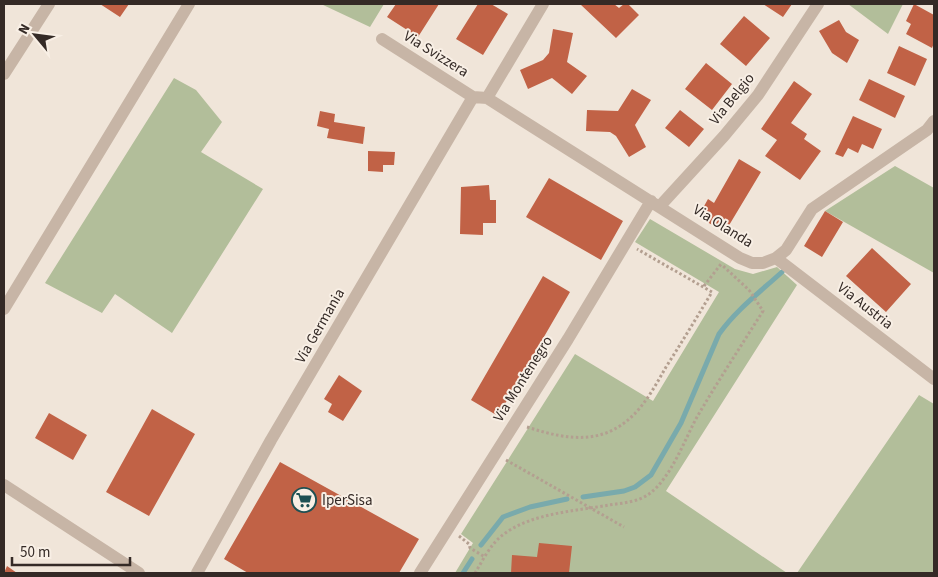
<svg xmlns="http://www.w3.org/2000/svg" width="938" height="577" font-family="'Source Sans 3',sans-serif">
  <style>
    .green { fill: #b2be9a }
    .lines { fill: none; stroke-linecap: round; stroke-linejoin: round }
    .stream { stroke: #79aaac; stroke-width: 5 }
    .building { fill: #c16246 }
    .path { stroke: #b39f90; stroke-width: 3; stroke-dasharray: 2.5 2.5; stroke-linecap: butt }
    .minor { stroke: #c7b5a6; stroke-width: 12 }
    .labels { text-anchor: middle; dominant-baseline: central; stroke-width: 4; stroke-linejoin: round; paint-order: stroke }
    .street-label { font-size: 15px; fill: #342a26; stroke: #f8efe5 }
    .poi-label { font-size: 15px; fill: #342a26; stroke: #f8efe5; text-anchor: start }
  </style>
  <rect width="100%" height="100%" fill="#f0e5d9"/>
  <path class="green" d="M 321,4 L 384,4 L 370,27 Z
    M 848,4 L 903,4 L 888,34 Z
    M 174,78 L 196,90 L 222,122 L 201,152 L 263,189 L 172,333 L 115,294 L 102,313 L 45,283 Z
    M 895,166 L 934,188 L 934,273 L 825,211 Z
    M 650,219 L 735,269 L 753,274 L 777,267 L 797,285 L 666,491 L 787,573 L 455,573 L 473,543 L 461,534 L 575,354 L 653,401 L 719,292 L 635,242 Z
    M 919,395 L 934,404 L 934,573 L 797,573 Z"/>
  <g class="lines">
    <path class="stream" d="M 583,497 L 624,491 L 635,487 L 651,475 L 681,423 L 719,334 C 736,310 760,292 782,272
      M 481,545 L 503,517 L 530,507 L 567,499
      M 463,573 L 472,559"/>
  </g>
  <path class="building" d="M 100,4 L 129,4 L 120,17 Z
    M 396,4 L 439,4 L 418,37 L 387,17 Z
    M 478,4 L 491,4 L 508,14 L 483,55 L 456,39 Z
    M 580,4 L 614,4 L 619,8 L 624,4 L 628,4 L 639,15 L 616,38 Z
    M 763,4 L 792,4 L 783,17 Z
    M 914,4 L 934,15 L 934,43 L 932,48 L 906,34 L 911,24 L 906,21 Z
    M 744,16 L 770,38 L 746,66 L 720,44 Z
    M 839,20 L 846,32 L 859,40 L 847,63 L 832,53 L 819,31 Z
    M 553,29 L 573,33 L 567,62 L 587,76 L 572,94 L 552,78 L 528,89 L 520,70 L 543,60 L 549,53 Z
    M 899,46 L 927,59 L 915,86 L 887,73 Z
    M 706,63 L 732,84 L 712,110 L 685,89 Z
    M 869,79 L 905,96 L 895,118 L 859,100 Z
    M 794,81 L 812,94 L 791,123 L 807,134 L 804,139 L 821,151 L 800,180 L 765,156 L 777,140 L 761,129 Z
    M 632,89 L 651,100 L 635,125 L 646,147 L 629,157 L 616,136 L 610,132 L 586,131 L 587,110 L 618,111 Z
    M 680,110 L 704,129 L 689,147 L 665,128 Z
    M 320,111 L 335,114 L 334,122 L 365,127 L 363,144 L 327,138 L 329,129 L 317,126 Z
    M 853,116 L 882,129 L 873,149 L 862,144 L 858,153 L 848,148 L 843,157 L 835,154 Z
    M 368,151 L 395,152 L 394,165 L 383,165 L 383,172 L 368,171 Z
    M 739,159 L 761,172 L 725,232 L 698,217 L 708,199 L 714,203 Z
    M 549,178 L 623,221 L 601,260 L 526,217 Z
    M 489,185 L 490,200 L 496,200 L 496,223 L 483,223 L 483,235 L 460,234 L 461,187 Z
    M 825,211 L 843,222 L 822,257 L 804,246 Z
    M 872,248 L 911,284 L 886,312 L 846,276 Z
    M 543,276 L 570,292 L 498,416 L 471,400 Z
    M 339,375 L 362,391 L 343,421 L 328,412 L 332,404 L 324,399 Z
    M 152,409 L 195,434 L 149,516 L 106,492 Z
    M 49,413 L 87,435 L 73,460 L 35,438 Z
    M 280,462 L 419,539 L 399,573 L 248,573 L 224,559 Z
    M 539,543 L 572,546 L 569,573 L 511,573 L 512,555 L 537,557 Z
    M 7,566 L 17,573 L 4,573 Z"/>
  <g class="lines">
    <path class="path" d="M 704,286 L 721,264
      M 527,427 C 570,441 607,446 639,409 C 650,396 658,381 666,367 C 682,342 697,317 712,292 L 637,249
      M 506,460 L 624,527
      M 459,536 L 469,544 L 470,548 L 485,557
      M 475,573 C 483,560 491,543 504,534 C 532,513 576,511 609,505 C 623,503 638,502 649,494 C 671,478 684,441 697,417 C 718,381 741,346 763,311 L 749,290 L 722,265"/>
    <path class="minor" d="M 382,39 L 473,97 L 487,98 L 740,258 L 752,263 L 763,263 L 776,258 L 786,250 L 812,209 L 927,130 L 934,121
      M 4,74 L 49,4
      M 487,98 L 543,4
      M 660,206 L 724,136 L 758,95 L 818,4
      M 776,258 L 934,379
      M 4,309 L 189,4
      M 4,485 L 139,573
      M 197,573 L 271,440 L 473,97
      M 420,573 L 568,339 L 651,201"/>
  </g>
  <defs>
    <symbol id="supermarket-ring" viewBox="-11 -11 22 22"><circle r="9.5" fill="#f8efe5" stroke="#1e5053" stroke-width="1.5"/><path d="M-6-5.5h2.5l.6 2H6L4.5 2H-2.5L-4.4-4H-6ZM-1.5 3.2a1.3 1.3 0 1 0 .1 0ZM3 3.2a1.3 1.3 0 1 0 .1 0Z" fill="#1e5053"/></symbol>
  </defs>
  <g fill-rule="evenodd">
    <use href="#supermarket-ring" x="290" y="486" width="28" height="28"/>
  </g>
  <g class="labels">
    <g class="street-label">
      <text transform="translate(436 54) rotate(32)">Via Svizzera</text>
      <text transform="translate(732 99) rotate(-51)">Via Belgio</text>
      <text transform="translate(723 226) rotate(32)">Via Olanda</text>
      <text transform="translate(865 306) rotate(38)">Via Austria</text>
      <text transform="translate(320 326) rotate(-60)">Via Germania</text>
      <text transform="translate(523 379) rotate(-58)">Via Montenegro</text>
    </g>
    <g class="poi-label">
      <text x="322" y="500">IperSisa</text>
    </g>
  </g>
  <rect width="938" height="577" fill="none" stroke="#342a26" stroke-width="10"/>
  <g transform="translate(35 35) rotate(299)" stroke="#f8efe5" stroke-width="4" paint-order="stroke">
  <path d="M0-4L9 19L0 12L-9 19Z" fill="#342a26"/>
  <text y="-8" font-size="14" font-weight="bold" text-anchor="middle" fill="#342a26">N</text>
  </g>
  <path d="M12 557v8h118v-8" fill="none" stroke="#342a26" stroke-width="2.5"/>
  <text x="20" y="557" font-size="15" fill="#342a26" stroke="#f8efe5" stroke-width="4" paint-order="stroke">50 m</text>
</svg>
